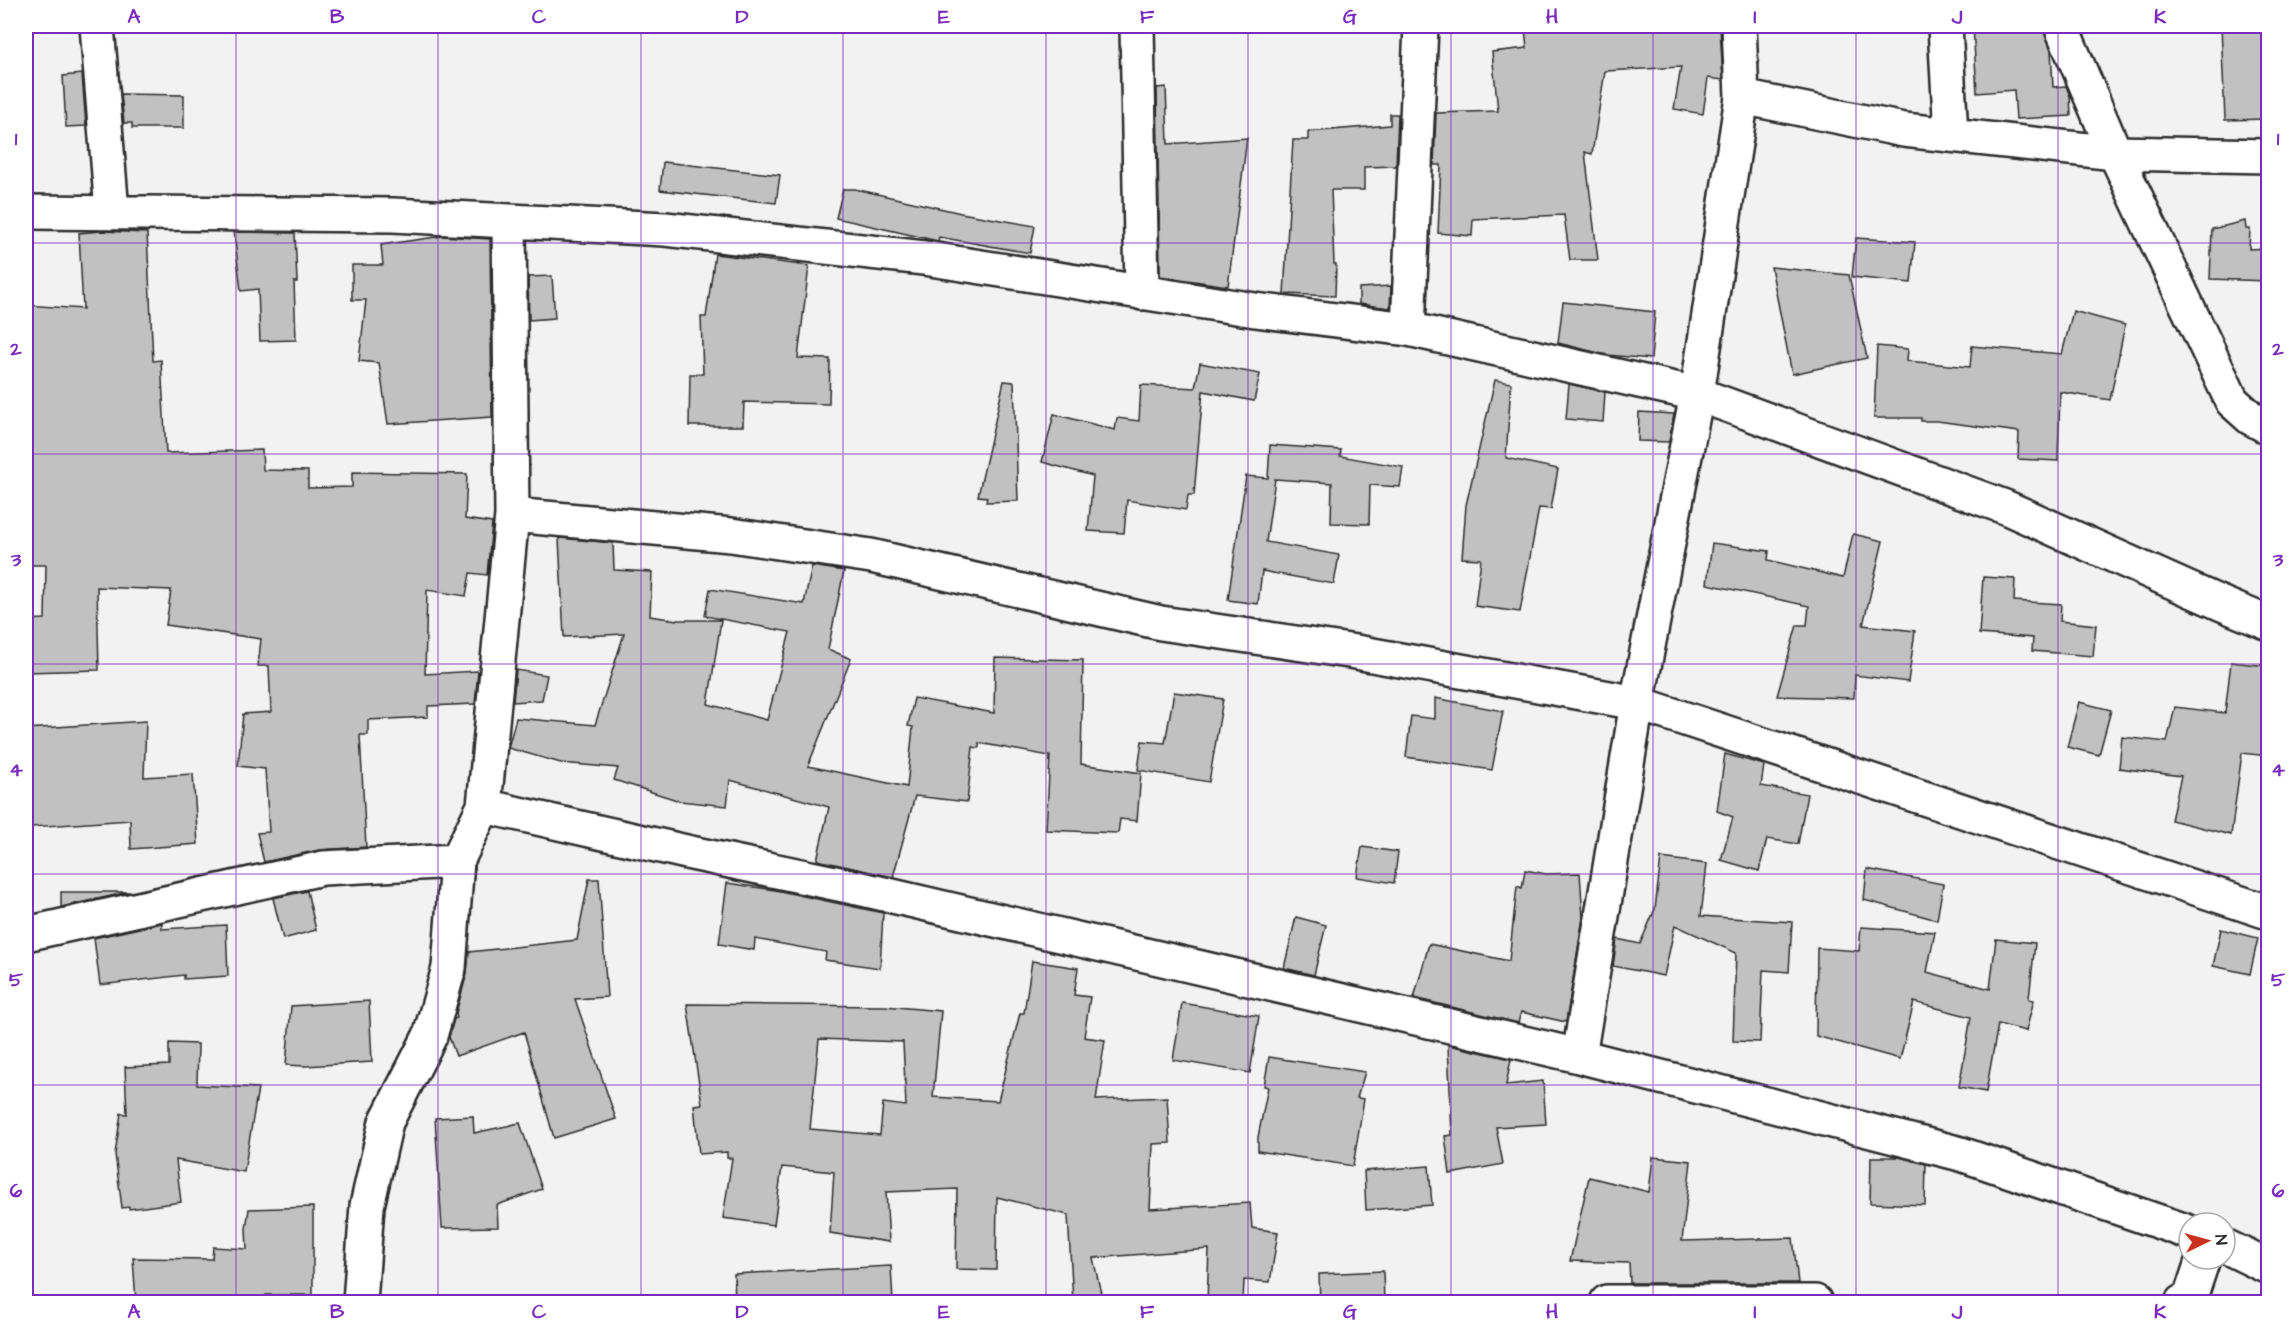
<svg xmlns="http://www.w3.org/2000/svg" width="2294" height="1328" font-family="'Architects Daughter',sans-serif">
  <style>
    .building { fill: #c1c1c1; stroke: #2b2b2b; stroke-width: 1.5; fill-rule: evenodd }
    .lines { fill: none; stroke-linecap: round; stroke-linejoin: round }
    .minor-casing { stroke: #2b2b2b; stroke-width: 38 }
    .minor { stroke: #fff; stroke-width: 33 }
    .grid { fill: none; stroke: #7b2cbf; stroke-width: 1.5; stroke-opacity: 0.55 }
    .neatline { fill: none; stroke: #7b2cbf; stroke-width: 2 }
    .grid-label { font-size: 20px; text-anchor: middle; font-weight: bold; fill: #7b2cbf }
  </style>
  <rect width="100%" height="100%" fill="#f2f2f2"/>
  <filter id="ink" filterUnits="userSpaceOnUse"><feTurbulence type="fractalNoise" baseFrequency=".0167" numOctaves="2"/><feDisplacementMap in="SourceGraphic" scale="12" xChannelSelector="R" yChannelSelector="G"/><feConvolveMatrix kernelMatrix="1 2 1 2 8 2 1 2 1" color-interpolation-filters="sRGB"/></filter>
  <g filter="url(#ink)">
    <path class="building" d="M 1552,26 L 1720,26 L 1723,80 L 1708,78 L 1703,114 L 1674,109 L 1681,67 L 1605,71 L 1592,154 L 1585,152 L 1598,260 L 1570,260 L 1564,215 L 1473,219 L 1472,236 L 1438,233 L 1441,165 L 1434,165 L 1436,113 L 1498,111 L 1492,52 L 1527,48 L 1525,28 Z
      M 1973,26 L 2043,26 L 2051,50 L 2053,87 L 2066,86 L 2070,96 L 2071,116 L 2016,119 L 2014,90 L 1977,93 Z
      M 2221,26 L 2268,26 L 2268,119 L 2225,120 Z
      M 82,74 L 86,126 L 66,127 L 63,76 Z
      M 1166,87 L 1168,144 L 1247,138 L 1228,286 L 1160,276 L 1157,88 Z
      M 121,94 L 184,95 L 184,128 L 132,128 L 132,123 L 124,123 Z
      M 1390,114 L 1398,114 L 1396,166 L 1364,167 L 1364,190 L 1331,190 L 1334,264 L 1336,264 L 1335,296 L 1284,294 L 1293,140 L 1308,140 L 1308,132 L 1390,125 Z
      M 663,162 L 780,175 L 776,203 L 660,190 Z
      M 843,189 L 855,189 L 961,213 L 1035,226 L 1030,253 L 939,237 L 938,241 L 836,218 Z
      M 2245,221 L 2246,229 L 2250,229 L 2249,249 L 2268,248 L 2268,281 L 2210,279 L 2212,229 Z
      M 101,231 L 147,233 L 153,361 L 161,360 L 166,453 L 262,450 L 263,470 L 308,471 L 308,488 L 352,487 L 352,472 L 467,474 L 465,519 L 492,523 L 487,575 L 470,573 L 466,596 L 427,590 L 425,674 L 478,671 L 475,704 L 428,706 L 428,717 L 368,720 L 368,735 L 360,735 L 366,847 L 319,850 L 264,862 L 257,833 L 269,832 L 265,769 L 238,766 L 243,714 L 271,712 L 269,666 L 258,666 L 261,639 L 166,625 L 171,590 L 97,587 L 99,670 L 26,672 L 26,620 L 45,619 L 46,565 L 26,565 L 26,305 L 83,309 L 79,233 Z
      M 234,232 L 295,233 L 297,282 L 294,282 L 296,340 L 260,341 L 258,289 L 241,291 Z
      M 443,236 L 490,239 L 492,417 L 388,424 L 379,363 L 359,361 L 366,300 L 352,300 L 352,265 L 383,265 L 381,245 Z
      M 1856,238 L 1915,242 L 1911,283 L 1852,277 Z
      M 715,254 L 809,266 L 798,358 L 830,359 L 829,404 L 744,402 L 743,426 L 689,426 L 690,374 L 703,374 L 701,317 L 706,317 Z
      M 1771,267 L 1849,275 L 1867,358 L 1792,374 Z
      M 552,276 L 555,318 L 529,320 L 528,277 Z
      M 1391,286 L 1390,308 L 1359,304 L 1359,288 Z
      M 1563,302 L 1655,312 L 1651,359 L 1607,355 L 1558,343 Z
      M 2073,311 L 2125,325 L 2110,400 L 2060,392 L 2058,461 L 2018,459 L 2019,432 L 1937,421 L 1921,421 L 1921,418 L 1874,418 L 1877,346 L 1908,349 L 1907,361 L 1970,367 L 1972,346 L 2062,354 Z
      M 1200,363 L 1260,374 L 1254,401 L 1203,391 L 1194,495 L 1188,495 L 1186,510 L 1127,500 L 1124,533 L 1088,531 L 1093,476 L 1042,462 L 1054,414 L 1115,430 L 1117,418 L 1139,421 L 1141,385 L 1195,388 Z
      M 1495,380 L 1511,383 L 1506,458 L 1558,469 L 1551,509 L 1539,508 L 1520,612 L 1475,606 L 1481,559 L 1462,558 L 1466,505 Z
      M 1004,381 L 1014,382 L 1018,501 L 986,502 L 987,497 L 978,496 Z
      M 1569,384 L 1605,392 L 1603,422 L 1566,419 Z
      M 1639,412 L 1674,414 L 1669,442 L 1638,441 Z
      M 1270,445 L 1341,450 L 1340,456 L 1403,467 L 1400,487 L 1370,485 L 1369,524 L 1331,523 L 1332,483 L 1275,479 L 1266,542 L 1339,555 L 1334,584 L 1262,571 L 1258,604 L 1228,600 L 1246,476 L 1268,478 Z
      M 1853,534 L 1883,541 L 1863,625 L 1915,631 L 1908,682 L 1855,675 L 1854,698 L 1777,696 L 1797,625 L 1807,625 L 1809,606 L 1707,584 L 1712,543 L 1769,551 L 1768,560 L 1843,578 Z
      M 559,538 L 613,543 L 614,570 L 652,572 L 650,616 L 677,620 L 721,620 L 708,704 L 767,720 L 790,632 L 705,616 L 710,589 L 804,604 L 812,566 L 844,571 L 828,649 L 851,659 L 808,766 L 907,787 L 913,727 L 908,726 L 914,698 L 994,713 L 995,658 L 1083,660 L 1081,764 L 1141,773 L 1137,821 L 1120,819 L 1118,833 L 1046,830 L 1050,756 L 979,743 L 979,748 L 973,747 L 967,802 L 915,796 L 893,877 L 817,860 L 829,807 L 730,780 L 727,806 L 680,801 L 614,780 L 618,768 L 561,763 L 508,748 L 516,718 L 595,725 L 624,634 L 564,637 Z
      M 1983,577 L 2015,579 L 2014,601 L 2061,604 L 2060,621 L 2096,625 L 2093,656 L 2032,651 L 2033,638 L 1979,634 Z
      M 2231,662 L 2268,666 L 2268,756 L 2242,753 L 2231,835 L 2171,820 L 2181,776 L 2119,768 L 2122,737 L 2167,742 L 2175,707 L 2225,713 Z
      M 516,670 L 547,675 L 542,700 L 513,702 Z
      M 1174,692 L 1223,699 L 1209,782 L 1138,770 L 1142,741 L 1165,743 Z
      M 1435,698 L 1503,711 L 1492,770 L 1406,757 L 1411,716 L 1435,719 Z
      M 2079,702 L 2111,710 L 2099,755 L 2067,747 Z
      M 146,721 L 144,777 L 193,774 L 198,844 L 131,849 L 130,820 L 31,827 L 26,729 Z
      M 1725,754 L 1764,765 L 1761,786 L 1807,794 L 1798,844 L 1767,839 L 1759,871 L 1721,860 L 1733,817 L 1717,811 Z
      M 1362,847 L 1398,852 L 1394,883 L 1357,877 Z
      M 1661,858 L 1707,864 L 1701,916 L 1792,922 L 1789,972 L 1763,970 L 1760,1042 L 1733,1041 L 1736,953 L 1675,925 L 1664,976 L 1613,966 L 1617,939 L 1640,944 L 1655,909 Z
      M 1867,869 L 1943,884 L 1937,920 L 1864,900 Z
      M 1525,870 L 1546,874 L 1580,873 L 1583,918 L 1566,1022 L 1521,1012 L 1518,1023 L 1414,998 L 1429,944 L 1509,961 L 1517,886 L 1522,888 Z
      M 589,879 L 599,879 L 607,997 L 575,999 L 616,1119 L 554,1138 L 524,1032 L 456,1056 L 449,1037 L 454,1019 L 457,1018 L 456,1013 L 467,973 L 469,952 L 577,940 Z
      M 727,883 L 775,890 L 883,913 L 880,968 L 825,960 L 826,952 L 755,939 L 754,950 L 719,944 Z
      M 307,891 L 316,930 L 283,939 L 273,898 Z
      M 61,892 L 129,892 L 61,907 Z
      M 1296,917 L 1326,925 L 1314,975 L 1284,968 Z
      M 162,923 L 162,929 L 226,925 L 228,976 L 184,979 L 184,975 L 100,985 L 94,938 Z
      M 1861,927 L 1935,932 L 1927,972 L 1990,989 L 1996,939 L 2035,943 L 2029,999 L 2034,1000 L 2026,1031 L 1998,1024 L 1986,1092 L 1959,1087 L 1971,1017 L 1914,1002 L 1900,1059 L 1816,1036 L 1817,948 L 1859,951 Z
      M 2221,929 L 2258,938 L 2250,974 L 2213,966 Z
      M 1032,961 L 1078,968 L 1074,995 L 1090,997 L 1084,1037 L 1105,1040 L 1096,1100 L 1167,1097 L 1170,1143 L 1153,1144 L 1150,1209 L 1250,1203 L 1252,1228 L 1278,1232 L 1270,1282 L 1244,1280 L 1243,1302 L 1207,1302 L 1209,1249 L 1093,1258 L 1103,1302 L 1073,1302 L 1068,1215 L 997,1197 L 996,1270 L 956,1269 L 957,1189 L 886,1192 L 889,1242 L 830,1233 L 834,1172 L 782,1167 L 774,1225 L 723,1218 L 732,1158 L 727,1158 L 727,1152 L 699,1154 L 694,1105 L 702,1104 L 687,1004 L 885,1006 L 941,1011 L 933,1097 L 998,1101 L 1020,1013 L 1024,1013 ZM 819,1039 L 903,1042 L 906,1106 L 883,1103 L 880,1135 L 810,1129 Z
      M 369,1001 L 372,1062 L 305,1066 L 286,1065 L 291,1006 Z
      M 1182,1003 L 1259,1016 L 1250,1073 L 1173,1060 Z
      M 169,1043 L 198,1044 L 197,1085 L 258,1088 L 244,1172 L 176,1160 L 181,1202 L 129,1209 L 129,1207 L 122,1208 L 115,1154 L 121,1113 L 127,1114 L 125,1067 L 169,1065 Z
      M 1448,1045 L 1511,1059 L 1506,1085 L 1543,1081 L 1546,1124 L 1496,1127 L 1503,1164 L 1450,1174 L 1445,1136 L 1452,1135 Z
      M 1269,1057 L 1365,1072 L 1357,1098 L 1364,1099 L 1353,1166 L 1258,1151 L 1258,1137 L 1268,1087 L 1264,1086 Z
      M 473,1116 L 474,1133 L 520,1123 L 542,1189 L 497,1205 L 498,1227 L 442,1228 L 435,1118 Z
      M 1653,1157 L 1691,1161 L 1682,1241 L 1793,1238 L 1798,1283 L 1630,1283 L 1629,1263 L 1570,1261 L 1589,1177 L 1649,1192 Z
      M 1871,1157 L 1899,1157 L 1926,1164 L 1925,1205 L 1870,1203 Z
      M 1429,1166 L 1432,1205 L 1366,1210 L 1364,1171 Z
      M 313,1207 L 313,1295 L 266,1295 L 267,1302 L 136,1302 L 133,1258 L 212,1259 L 213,1247 L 247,1249 L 246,1229 L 249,1209 Z
      M 891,1266 L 893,1302 L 735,1302 L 734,1274 Z
      M 1383,1271 L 1384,1302 L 1320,1302 L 1319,1274 Z"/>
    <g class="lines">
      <defs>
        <path id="minor" d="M 97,26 L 112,212
          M 1137,26 L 1142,293
          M 1945,26 L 1951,135
          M 2061,26 L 2115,153 L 2232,401 L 2251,418 L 2268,427
          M 1742,97 L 1904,130 L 2115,153 L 2268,156
          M 26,212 L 393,215 L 665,229 L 924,258 L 1255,310 L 1408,329 L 1697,394 L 2005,507 L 2220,603 L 2268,623
          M 1408,329 L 1421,26
          M 512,515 L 731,535 L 871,556 L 1161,623 L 1356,652 L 1637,703 L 2268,912
          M 484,806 L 691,853 L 858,888 L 1579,1056 L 1961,1154 L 2189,1232
          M 26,934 L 323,868 L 457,861
          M 1579,1056 L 1637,703 L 1697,394 L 1742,97 L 1739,26
          M 2225,1246 L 2268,1267
          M 360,1302 L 367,1206 L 386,1122 L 430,1036 L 449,968 L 457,861 L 484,806 L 512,515 L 509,221
          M 1607,1302 L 1815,1302
          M 2182,1302 L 2189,1301 L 2203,1259"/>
      </defs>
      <use href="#minor" class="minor-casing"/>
      <use href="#minor" class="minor"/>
    </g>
  </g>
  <path class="grid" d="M 236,26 L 236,1302M 438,26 L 438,1302M 641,26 L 641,1302M 843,26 L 843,1302M 1046,26 L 1046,1302M 1248,26 L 1248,1302M 1451,26 L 1451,1302M 1653,26 L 1653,1302M 1856,26 L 1856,1302M 2058,26 L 2058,1302M 26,243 L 2268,243M 26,454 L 2268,454M 26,664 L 2268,664M 26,874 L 2268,874M 26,1085 L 2268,1085"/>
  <rect width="2294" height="1328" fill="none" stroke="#fff" stroke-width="66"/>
  <g transform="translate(2207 1241) rotate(85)"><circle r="28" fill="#ffffff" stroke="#aaaaaa" stroke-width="1.5"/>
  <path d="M0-4.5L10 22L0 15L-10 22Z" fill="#c8321e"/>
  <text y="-9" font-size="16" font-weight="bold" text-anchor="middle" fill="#2b2b2b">N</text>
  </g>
  <rect x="33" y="33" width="2228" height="1262" class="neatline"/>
  <g class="grid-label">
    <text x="134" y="23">A</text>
    <text x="337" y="23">B</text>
    <text x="539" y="23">C</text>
    <text x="742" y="23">D</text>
    <text x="944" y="23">E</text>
    <text x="1147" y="23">F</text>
    <text x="1350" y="23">G</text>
    <text x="1552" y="23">H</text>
    <text x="1755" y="23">I</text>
    <text x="1957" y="23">J</text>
    <text x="2160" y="23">K</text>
    <text x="16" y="145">1</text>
    <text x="2278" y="145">1</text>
    <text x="16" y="355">2</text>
    <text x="2278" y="355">2</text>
    <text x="16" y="566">3</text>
    <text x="2278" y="566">3</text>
    <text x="16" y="776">4</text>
    <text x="2278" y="776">4</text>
    <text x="16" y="986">5</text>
    <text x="2278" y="986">5</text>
    <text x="16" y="1197">6</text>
    <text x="2278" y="1197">6</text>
    <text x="134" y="1318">A</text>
    <text x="337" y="1318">B</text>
    <text x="539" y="1318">C</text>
    <text x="742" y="1318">D</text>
    <text x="944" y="1318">E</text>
    <text x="1147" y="1318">F</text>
    <text x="1350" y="1318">G</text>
    <text x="1552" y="1318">H</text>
    <text x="1755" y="1318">I</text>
    <text x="1957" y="1318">J</text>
    <text x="2160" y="1318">K</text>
  </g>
</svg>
